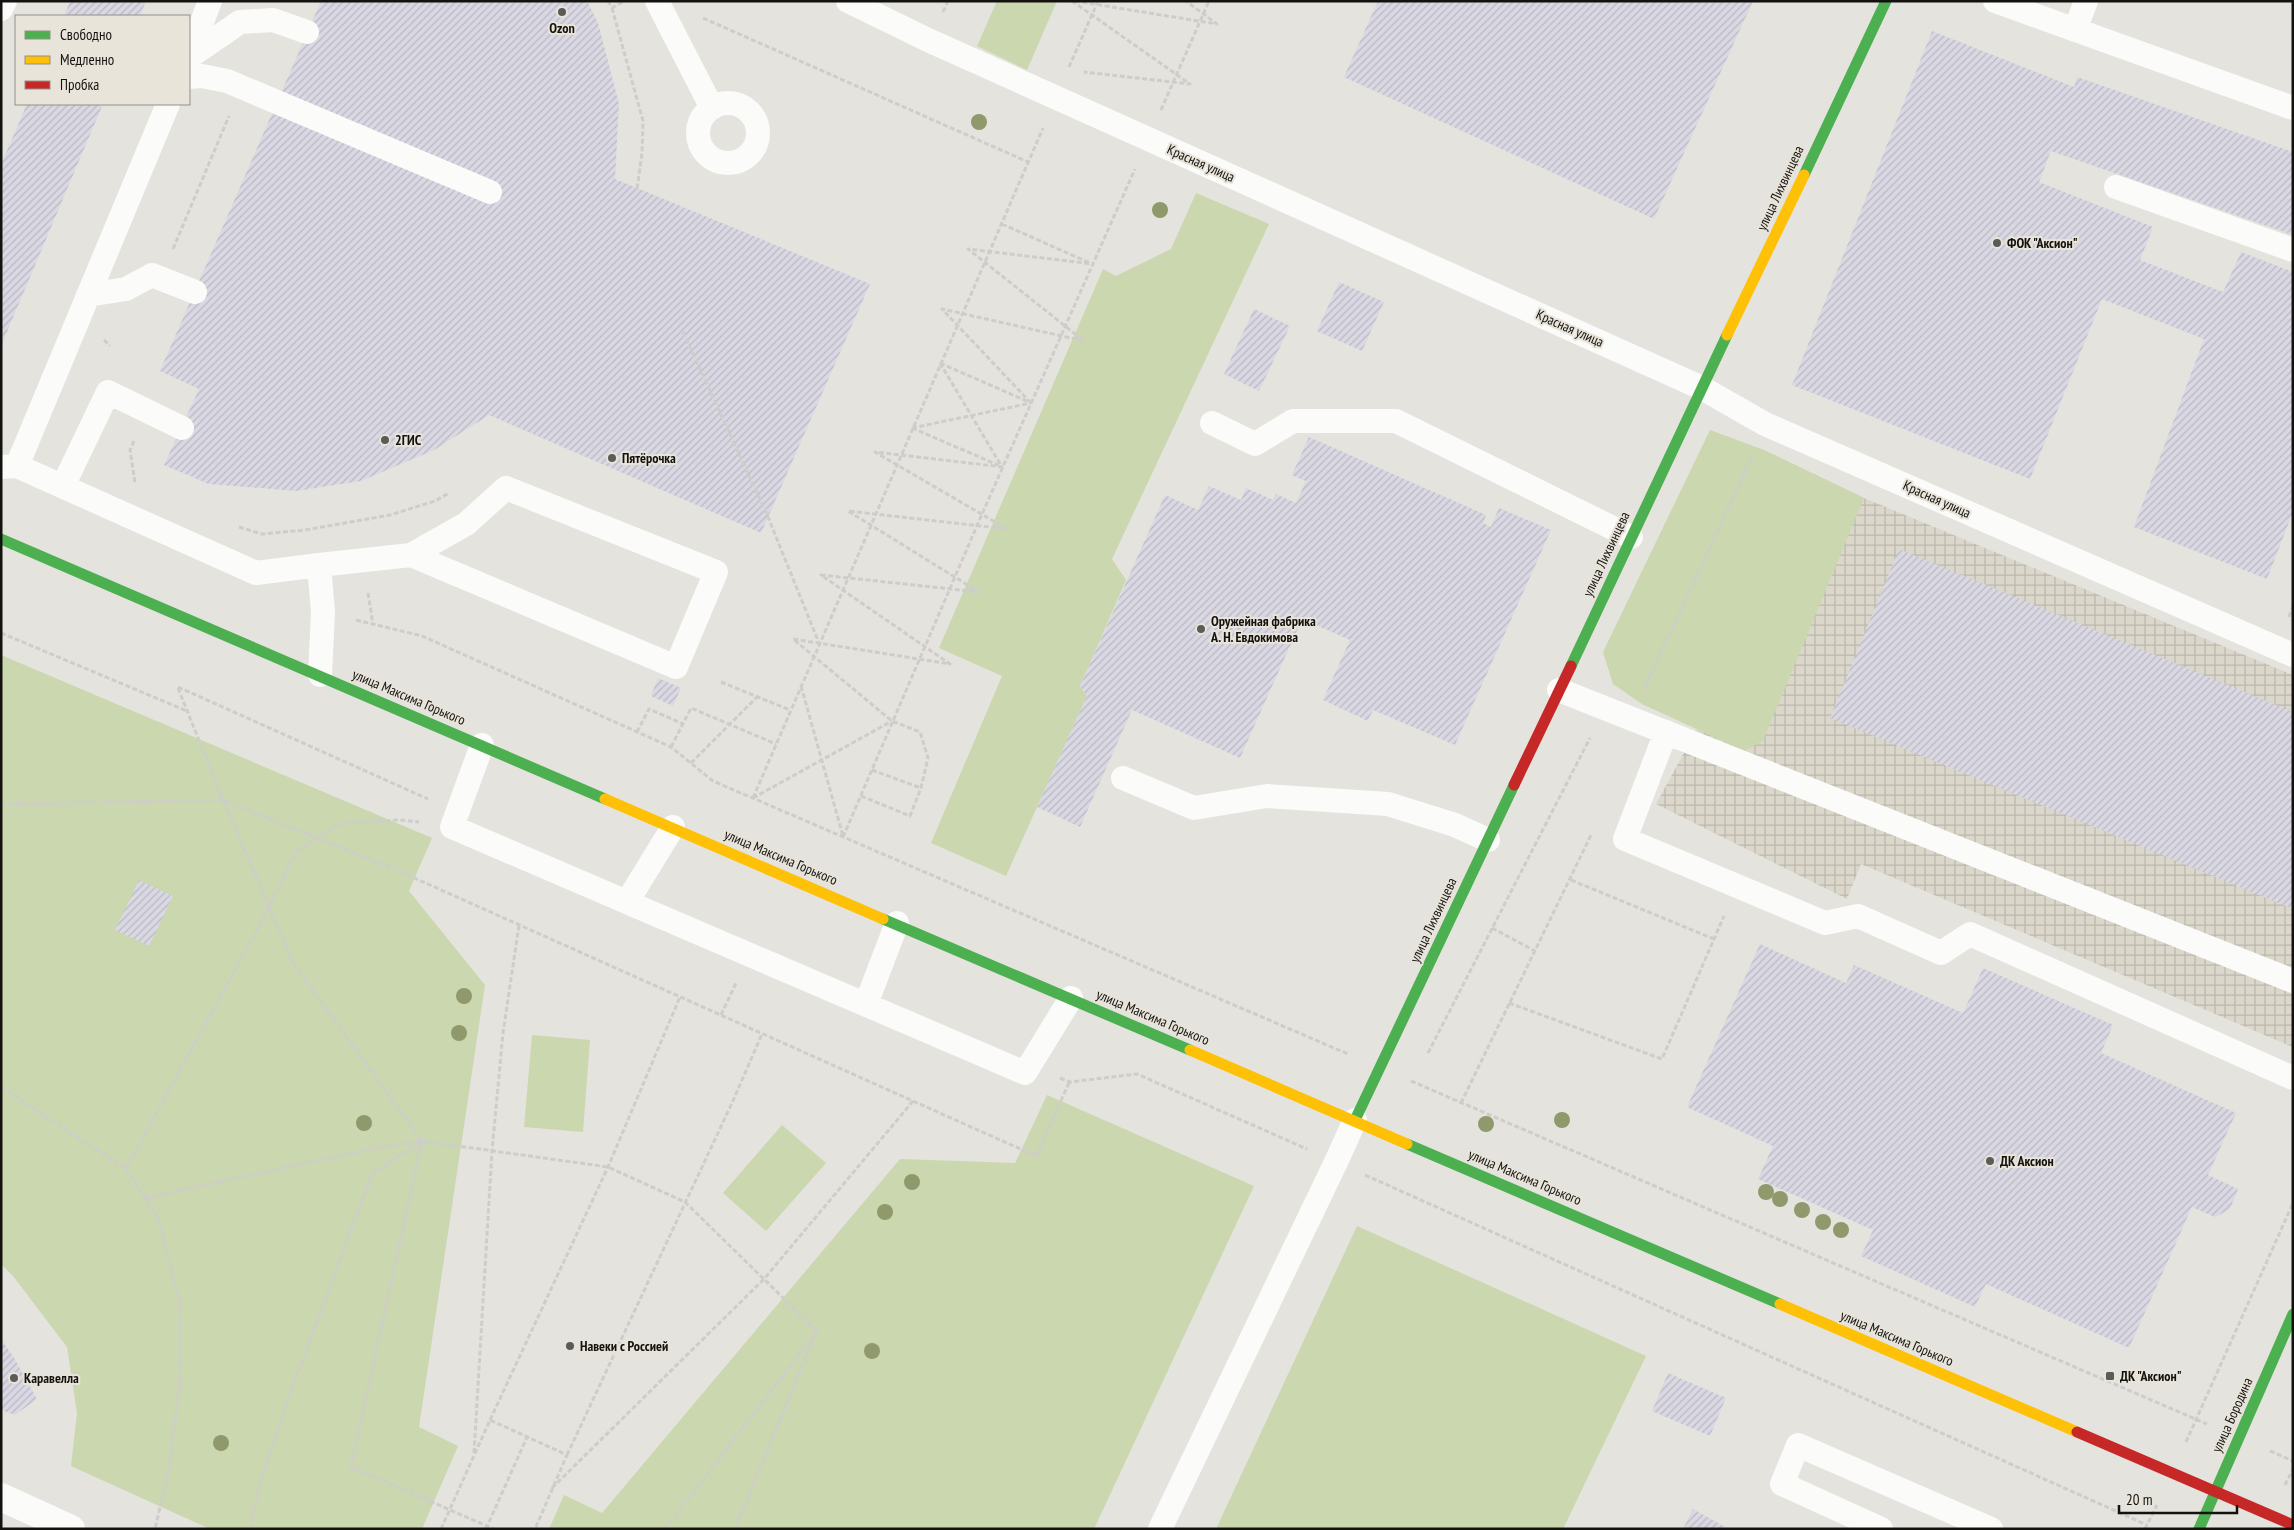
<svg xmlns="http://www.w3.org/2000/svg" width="2294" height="1530" font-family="'PT Sans Narrow',sans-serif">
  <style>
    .industrial { fill: url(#industrial-grid) }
    .green { fill: #cbd7af }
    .building { fill: url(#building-hatch) }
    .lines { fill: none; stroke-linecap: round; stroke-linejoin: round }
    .path { stroke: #cecdcb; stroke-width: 3; stroke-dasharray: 5 2.5; stroke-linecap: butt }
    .lane { stroke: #fbfbfa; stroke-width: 24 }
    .street { stroke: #fbfbfa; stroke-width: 28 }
    .fast { stroke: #4caf50; stroke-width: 11 }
    .slow { stroke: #ffc107; stroke-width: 11 }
    .jam { stroke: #c62828; stroke-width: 11 }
    .tree { fill: #8f996b }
    .poi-dot { fill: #5d5b57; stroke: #e8e4da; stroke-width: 2 }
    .labels { text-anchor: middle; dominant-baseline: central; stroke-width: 4; stroke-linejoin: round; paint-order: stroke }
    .poi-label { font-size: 14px; font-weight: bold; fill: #14120f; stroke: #e8e4da; text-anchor: start }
    .street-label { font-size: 14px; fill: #14120f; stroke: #e8e4da }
  </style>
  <defs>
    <pattern id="industrial-grid" width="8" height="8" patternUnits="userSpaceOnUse" patternTransform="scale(1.25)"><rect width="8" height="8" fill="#dbd7cb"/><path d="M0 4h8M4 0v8" fill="none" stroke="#bbb8ad"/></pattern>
    <pattern id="building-hatch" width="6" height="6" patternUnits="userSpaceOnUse" patternTransform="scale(1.25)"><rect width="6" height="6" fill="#dad8e3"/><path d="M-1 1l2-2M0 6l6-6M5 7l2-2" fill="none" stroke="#bab8c2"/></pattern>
  </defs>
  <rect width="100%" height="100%" fill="#e4e3de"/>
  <path class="industrial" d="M 1764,450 L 1864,498 L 2293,675 L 2293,1047 L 1861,864 L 1847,899 L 1656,804 L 1697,729 Z"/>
  <path class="green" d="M 997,1 L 1057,1 L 1027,70 L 977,46 Z
    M 1196,193 L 1269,224 L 1112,559 L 1126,580 L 1080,686 L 1087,696 L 1006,876 L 931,843 L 1002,676 L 939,648 L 1103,269 L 1116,276 L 1171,249 Z
    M 1710,430 L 1764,450 L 1864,498 L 1763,741 L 1744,751 L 1642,704 L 1613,684 L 1603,652 Z
    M 1,655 L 432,838 L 409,891 L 485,985 L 419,1427 L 458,1446 L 422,1529 L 210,1529 L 71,1466 L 77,1413 L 67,1347 L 13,1276 L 1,1264 Z
    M 532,1035 L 590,1040 L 583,1132 L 524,1127 Z
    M 1047,1095 L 1254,1186 L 1094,1529 L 549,1529 L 564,1495 L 602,1513 L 900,1159 L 1015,1163 Z
    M 782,1125 L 826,1163 L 766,1231 L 723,1193 Z
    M 1357,1226 L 1646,1356 L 1563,1529 L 1216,1529 Z"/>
  <path class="building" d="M 70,1 L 146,1 L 140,16 L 64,16 Z
    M 321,1 L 587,1 L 598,23 L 619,104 L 615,179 L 870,284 L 761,533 L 489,415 L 434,450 L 361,481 L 296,491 L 209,484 L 164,465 L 199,389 L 160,371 Z
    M 1378,1 L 1753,1 L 1654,219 L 1344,77 Z
    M 1932,31 L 2074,87 L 2077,77 L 2293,152 L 2293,235 L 2051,151 L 2039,182 L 2153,227 L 2140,260 L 2223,292 L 2241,252 L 2293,272 L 2293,512 L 2267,579 L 2134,527 L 2204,339 L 2102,299 L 2030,479 L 1792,385 Z
    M 27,104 L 103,104 L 1,346 L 1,165 Z
    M 1339,282 L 1384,302 L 1362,351 L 1317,331 Z
    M 1254,309 L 1290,326 L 1259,391 L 1224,374 Z
    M 1309,437 L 1486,515 L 1483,523 L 1491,527 L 1499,508 L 1551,530 L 1455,745 L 1373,710 L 1368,721 L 1323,700 L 1350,640 L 1302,619 L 1240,758 L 1132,710 L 1080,827 L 1037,807 L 1087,696 L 1080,686 L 1165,495 L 1198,510 L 1209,486 L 1241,500 L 1246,488 L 1273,500 L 1276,494 L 1296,503 L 1306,481 L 1292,475 Z
    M 1899,549 L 2293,712 L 2293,909 L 1830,718 Z
    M 658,678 L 681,688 L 673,706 L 651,696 Z
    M 139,880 L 173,896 L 149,946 L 115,930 Z
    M 1760,944 L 1846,983 L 1854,965 L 1963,1013 L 1983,968 L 2113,1025 L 2101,1053 L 2236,1113 L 2208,1175 L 2238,1189 L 2230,1209 L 2215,1217 L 2192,1207 L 2129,1348 L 1986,1284 L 1975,1307 L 1861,1256 L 1873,1230 L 1758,1179 L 1773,1146 L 1687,1107 Z
    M 1,1339 L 14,1358 L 37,1399 L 15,1415 L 1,1410 Z
    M 1668,1373 L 1726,1398 L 1710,1436 L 1652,1411 Z
    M 1693,1509 L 1729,1529 L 1683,1529 Z"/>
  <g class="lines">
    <path class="path" d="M 608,1 L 612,8 L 624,1
      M 1072,1 L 1190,84 L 1084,72
      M 1075,1 L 1217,24 L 1186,1
      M 612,8 L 643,121 L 642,153 L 637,189
      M 943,12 L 948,1
      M 703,18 L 1028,162
      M 1069,67 L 1098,1
      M 1161,110 L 1209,1
      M 1002,224 L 1090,263
      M 173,249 L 229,116
      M 683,332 L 768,517 L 819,643
      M 104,340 L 110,346
      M 940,363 L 1002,467
      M 940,363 L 1029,402
      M 1031,403 L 942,309 L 1084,341 L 968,249 L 1093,264
      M 912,428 L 1031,403
      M 912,428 L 998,465
      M 134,441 L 130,450 L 135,483
      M 239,527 L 262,534 L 305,530 L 390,515 L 435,501 L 449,493
      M 368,593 L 373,624
      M 2289,617 L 2293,606
      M 356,620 L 422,636 L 671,747 L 713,781 L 1348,1054
      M 1,633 L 187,711
      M 721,682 L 790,710
      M 801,686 L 843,836
      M 178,687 L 428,799
      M 178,688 L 223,800 L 293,963 L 422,1141 L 351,1467 L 494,1529
      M 1644,689 L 1753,455
      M 637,732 L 649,709 L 683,724
      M 671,747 L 691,708 L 776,744
      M 691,763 L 757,697
      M 872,770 L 921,788
      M 861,796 L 910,816 L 921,788 L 928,758 L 920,732 L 892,721 L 793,639 L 950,664 L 821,575 L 979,592 L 848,511 L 1007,529 L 875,452 L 1003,467
      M 753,798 L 1043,128
      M 753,798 L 892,721
      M 1,804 L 223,800 L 392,868 L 1036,1156 L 1069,1083
      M 843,837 L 982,514 L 1135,169
      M 1571,880 L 1714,939
      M 1492,928 L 1535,951
      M 1509,1003 L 1662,1059 L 1724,916
      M 721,1015 L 736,983
      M 1428,1053 L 1590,738
      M 1060,1078 L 1070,1082 L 1137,1074 L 1307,1149
      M 1411,1081 L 2207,1424
      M 1,1087 L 126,1169 L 158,1218 L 180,1303 L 180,1382 L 169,1468 L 155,1529
      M 1461,1103 L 1591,835
      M 126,1169 L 269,908 L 295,853 L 317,838 L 343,823 L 400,820 L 419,822
      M 1365,1175 L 2147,1525
      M 145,1198 L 376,1148 L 422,1141 L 608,1167 L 685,1202 L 817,1331
      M 490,1420 L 608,1167 L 680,997
      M 2186,1442 L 2293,1203
      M 2270,1451 L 2293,1461
      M 474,1453 L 492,1151 L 503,1033 L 519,925
      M 567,1455 L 732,1103 L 762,1034
      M 2285,1485 L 2293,1469
      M 552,1488 L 764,1279 L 913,1101
      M 250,1529 L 259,1487 L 291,1391 L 372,1174 L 419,1143
      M 441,1529 L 490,1420 L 567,1455 L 535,1529
      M 486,1529 L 527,1437
      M 665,1529 L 817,1331
      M 735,1529 L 815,1335
      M 2145,1529 L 2157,1505"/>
    <path class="lane" d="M 657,1 L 712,108
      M 848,1 L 928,40 L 1702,388 L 1765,424 L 2293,655
      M 1995,1 L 2293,108
      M 1,9 L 5,1
      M 2075,30 L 2086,1
      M 189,56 L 210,1
      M 189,57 L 240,22 L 273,20 L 307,32
      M 189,77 L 202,76 L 227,81 L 490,192
      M698 133a30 30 0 1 1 60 0a30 30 0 1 1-60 0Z
      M 2116,187 L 2293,250
      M 88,295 L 126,289 L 152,275 L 195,292
      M 1212,423 L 1255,444 L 1293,421 L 1396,421 L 1631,537
      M 17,466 L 256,573 L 319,565 L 323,612 L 320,675
      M 1,467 L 17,466 L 168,104
      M 63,486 L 108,392 L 182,428
      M 319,565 L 411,555 L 676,667 L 716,572 L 506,488 L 466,524 L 411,555
      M 1559,690 L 2293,981
      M 1666,732 L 1625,839 L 1825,923 L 1858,916 L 1941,953 L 1970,934 L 2293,1078
      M 482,745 L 452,827 L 1025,1073 L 1071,998
      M 1123,778 L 1194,808 L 1267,796 L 1388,804 L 1455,825 L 1488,840
      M 627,902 L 673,827
      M 866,1004 L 897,923
      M 1160,1529 L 1336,1162 L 1355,1120
      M 1881,1529 L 1782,1484 L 1798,1445 L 1991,1529"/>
    <path class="street" d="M 1,1497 L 71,1529"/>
    <path class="fast" d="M 1804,175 L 1886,1
      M 1,539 L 605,799
      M 1571,666 L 1727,335
      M 883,919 L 1190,1050
      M 1355,1120 L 1514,785
      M 1407,1144 L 1780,1304
      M 2199,1529 L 2293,1314"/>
    <path class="slow" d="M 1727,335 L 1804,175
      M 605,799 L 883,919
      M 1190,1050 L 1407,1144
      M 1780,1304 L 2077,1432"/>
    <path class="jam" d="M 1514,785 L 1571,666
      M 2077,1432 L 2293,1525"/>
  </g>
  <g class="tree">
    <circle cx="979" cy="122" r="8"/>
    <circle cx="1160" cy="210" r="8"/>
    <circle cx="464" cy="996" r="8"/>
    <circle cx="459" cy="1033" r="8"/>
    <circle cx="1562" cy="1120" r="8"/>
    <circle cx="364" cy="1123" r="8"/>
    <circle cx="1486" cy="1124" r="8"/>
    <circle cx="912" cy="1182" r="8"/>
    <circle cx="1766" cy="1192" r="8"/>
    <circle cx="1780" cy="1199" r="8"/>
    <circle cx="1802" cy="1210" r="8"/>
    <circle cx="885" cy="1212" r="8"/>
    <circle cx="1823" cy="1222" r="8"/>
    <circle cx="1841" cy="1230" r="8"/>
    <circle cx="872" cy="1351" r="8"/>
    <circle cx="221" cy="1443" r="8"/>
  </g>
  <g class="poi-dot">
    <circle cx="562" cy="12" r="5"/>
    <circle cx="1997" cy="243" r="5"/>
    <circle cx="385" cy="440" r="5"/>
    <circle cx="612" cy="458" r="5"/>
    <circle cx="1201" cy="629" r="5"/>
    <circle cx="1990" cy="1161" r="5"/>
    <circle cx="570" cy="1346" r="5"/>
    <rect x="2105" y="1371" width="10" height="10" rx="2.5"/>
    <circle cx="14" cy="1378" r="5"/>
  </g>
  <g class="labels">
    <g class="poi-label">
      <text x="562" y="28" text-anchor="middle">Ozon</text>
      <text x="2007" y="243">ФОК "Аксион"</text>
      <text x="395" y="440">2ГИС</text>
      <text x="622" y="458">Пятёрочка</text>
      <text x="1211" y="621">Оружейная фабрика<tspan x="1211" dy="16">А. Н. Евдокимова</tspan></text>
      <text x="2000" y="1161">ДК Аксион</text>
      <text x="580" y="1346">Навеки с Россией</text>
      <text x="2120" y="1376">ДК "Аксион"</text>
      <text x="24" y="1378">Каравелла</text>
    </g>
    <g class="street-label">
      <text transform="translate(1201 163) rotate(24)">Красная улица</text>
      <text transform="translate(1780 188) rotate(-65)">улица Лихвинцева</text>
      <text transform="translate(1570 328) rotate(24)">Красная улица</text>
      <text transform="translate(1937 499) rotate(24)">Красная улица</text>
      <text transform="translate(1606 554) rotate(-65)">улица Лихвинцева</text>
      <text transform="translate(409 697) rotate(23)">улица Максима Горького</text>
      <text transform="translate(781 857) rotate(23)">улица Максима Горького</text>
      <text transform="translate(1433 920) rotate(-65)">улица Лихвинцева</text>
      <text transform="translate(1153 1017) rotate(23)">улица Максима Горького</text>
      <text transform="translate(1525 1177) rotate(23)">улица Максима Горького</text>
      <text transform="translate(1897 1338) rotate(23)">улица Максима Горького</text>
      <text transform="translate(2232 1415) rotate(-66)">улица Бородина</text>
    </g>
  </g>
  <rect width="2294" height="1530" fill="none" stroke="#14120f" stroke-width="5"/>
  <rect x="15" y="15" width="175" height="90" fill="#e8e4da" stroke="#939089"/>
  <rect x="25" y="31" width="25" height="8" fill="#4caf50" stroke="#939089"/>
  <text x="60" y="40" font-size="15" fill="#14120f">Свободно</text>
  <rect x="25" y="56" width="25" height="8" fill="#ffc107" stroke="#939089"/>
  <text x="60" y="65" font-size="15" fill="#14120f">Медленно</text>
  <rect x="25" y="81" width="25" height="8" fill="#c62828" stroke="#939089"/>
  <text x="60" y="90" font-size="15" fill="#14120f">Пробка</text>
  <path d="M2119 1505v8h118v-8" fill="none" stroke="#14120f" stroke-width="2.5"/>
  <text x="2126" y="1505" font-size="15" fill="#14120f" stroke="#e8e4da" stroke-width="4" paint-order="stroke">20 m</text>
</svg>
